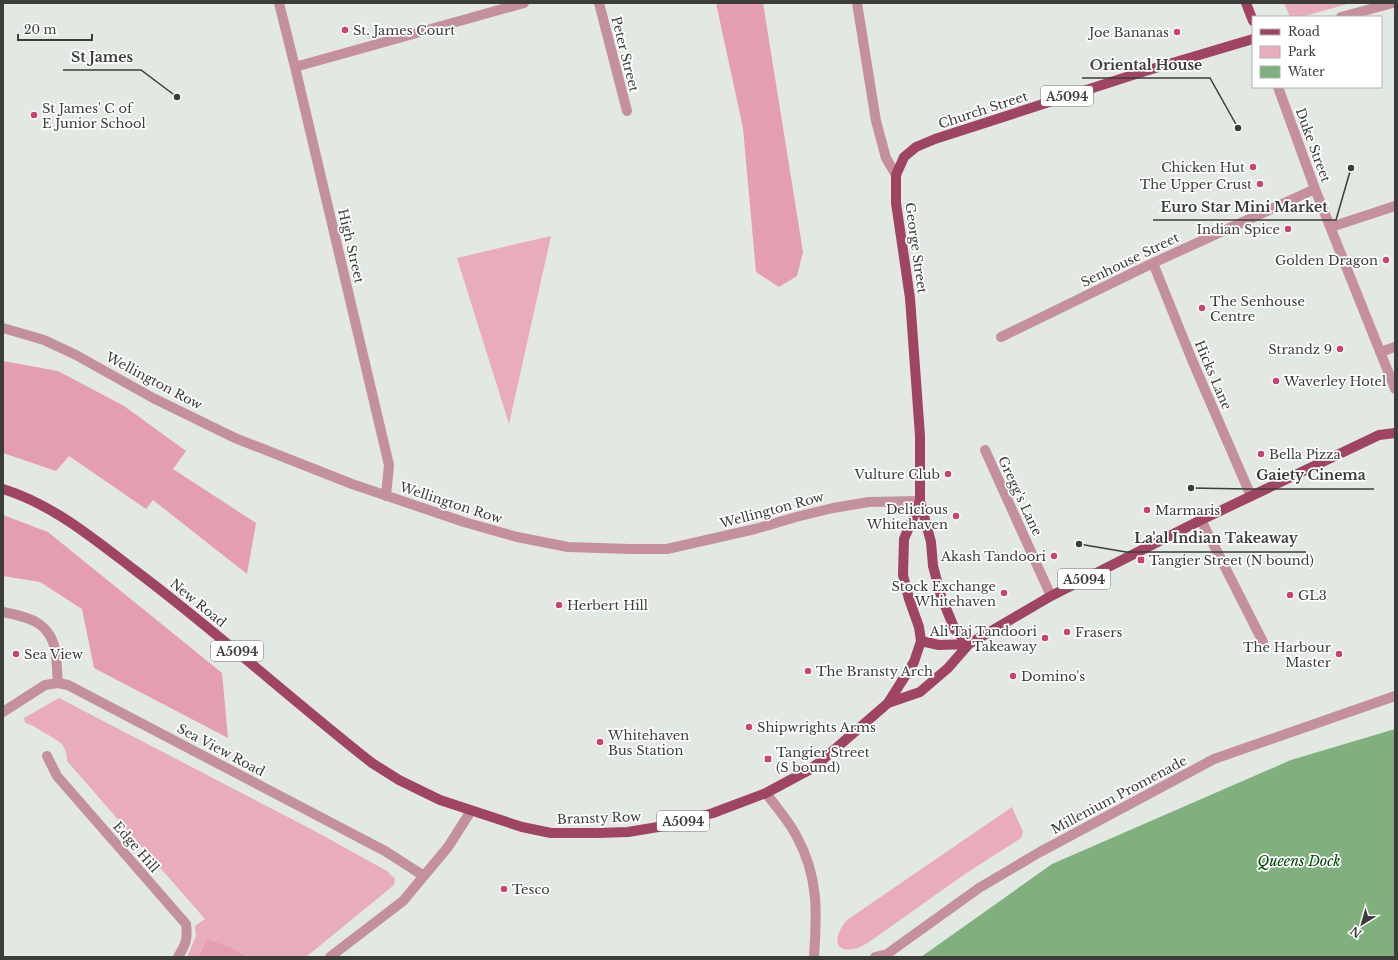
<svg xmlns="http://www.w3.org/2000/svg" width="1398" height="960" font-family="'Libre Baskerville',serif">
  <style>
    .green { fill: #e8acbc }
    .forest { fill: #e59eb1 }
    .water { fill: #80b07e }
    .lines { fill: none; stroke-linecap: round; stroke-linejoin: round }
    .street { stroke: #c5909e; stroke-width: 10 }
    .primary { stroke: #a04463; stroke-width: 10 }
    .poi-dot { fill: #cd4175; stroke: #fff; stroke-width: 1.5 }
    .labels { text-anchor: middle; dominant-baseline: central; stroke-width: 3.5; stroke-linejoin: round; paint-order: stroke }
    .shield { fill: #fff; stroke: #767776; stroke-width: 1 }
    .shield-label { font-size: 12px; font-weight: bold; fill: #3b3d3b }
    .poi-label { font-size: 13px; fill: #3b3d3b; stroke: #fff; text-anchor: start }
    .street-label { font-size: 13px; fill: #3b3d3b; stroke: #fff }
    .water-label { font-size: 14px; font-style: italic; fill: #004a05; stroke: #fff }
    .leader { fill: none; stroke: #3b3d3b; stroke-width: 1.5 }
    .callout-dot { fill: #3b3d3b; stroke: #fff; stroke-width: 1.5 }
    .callout-label { font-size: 14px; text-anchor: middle; font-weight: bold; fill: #3b3d3b; stroke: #fff; stroke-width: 3.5; stroke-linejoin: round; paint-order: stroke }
  </style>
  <rect width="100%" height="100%" fill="#e2e8e2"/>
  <path class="green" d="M 1284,3 L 1351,3 L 1301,17 L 1290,17 Z
    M 551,236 L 509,424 L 457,258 Z
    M 59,698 L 309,828 L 387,871 L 395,879 L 394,885 L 306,957 L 248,957 L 234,949 L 204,946 L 197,957 L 187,957 L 196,936 L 195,926 L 205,919 L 67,761 C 67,743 58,741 45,733 C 36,728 36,726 25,723 L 24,718 Z
    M 1012,807 L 1023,832 L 1021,838 L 965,874 L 869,942 C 864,945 859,948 854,949 C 830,953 836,932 847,920 Z"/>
  <path class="forest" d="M 716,3 L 763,3 L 803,252 L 797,276 L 779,287 L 756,272 L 743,128 Z
    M 3,361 L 58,371 L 124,406 L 186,451 L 173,469 L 256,523 L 247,574 L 153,500 L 146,509 L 69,456 L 56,471 L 3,453 Z
    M 3,515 L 48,532 L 222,673 L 228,738 L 94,668 L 82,609 L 40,582 L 3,576 Z
    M 207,939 L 234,949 L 248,957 L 197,957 L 204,946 Z"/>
  <path class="water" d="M 1395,729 L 1395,957 L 921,957 L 1052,864 L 1291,760 Z"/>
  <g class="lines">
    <path class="street" d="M 279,3 L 295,67 L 389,465 L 386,496
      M 599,3 L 627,111
      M 857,3 L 876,121 L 886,158 L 896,175
      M 1341,17 L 1393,3
      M 295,67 L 524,3
      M 1278,87 L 1315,189 L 1395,389
      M 1331,227 L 1395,206
      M 1153,263 L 1192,360 L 1251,496
      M 3,328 L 44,340 L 76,355 L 153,398 L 235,438 L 352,484 L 464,522 L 517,537 L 568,547 L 630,549 L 667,549 L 755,529 L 796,517 L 833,508 L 869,502 L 920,501
      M 1001,337 L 1153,263 L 1315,189
      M 1380,352 L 1395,347
      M 985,450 L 1051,596
      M 1201,520 L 1263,642
      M 3,612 C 30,617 52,623 56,655 C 57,664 57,673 58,683
      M 3,712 L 45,685 L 58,683 L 68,685 L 385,851 L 424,876
      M 47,756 L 57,776 L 186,924 C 188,939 186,944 178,957
      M 766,793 C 776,807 788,820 796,835 C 819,877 817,912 814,957
      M 330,957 L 403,901 L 448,847 L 471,811
      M 875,957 L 887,954 L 979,888 L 1040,852 L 1214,759 L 1395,696"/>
    <path class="primary" d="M 1246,3 L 1253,21
      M 3,489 C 54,505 94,539 136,571 C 217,632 292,700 372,763 L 399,780 L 440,800 L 522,827 L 551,833 L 598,833 L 628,832 L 664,826 L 713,813 L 766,793 L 809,770 L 820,762 L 888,703 L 914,662 L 921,641 L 919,627 L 909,599 L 903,575 L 904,539 L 920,501
      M 921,641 L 939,645 L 969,644
      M 969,644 L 955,630 L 941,596 L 933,566 L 931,542 L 920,501 L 920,436 L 910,298 L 896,203 L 896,175 L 904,157 L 916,147 L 935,139 L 1142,72 L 1253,39
      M 888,703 L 920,692 L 948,668 L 969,644 L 1051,596 L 1201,520 L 1379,435 L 1395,433"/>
  </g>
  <g class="poi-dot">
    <circle cx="345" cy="30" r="4"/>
    <circle cx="1177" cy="32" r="4"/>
    <circle cx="34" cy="115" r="4"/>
    <circle cx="1253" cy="167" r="4"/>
    <circle cx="1260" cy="184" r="4"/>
    <circle cx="1288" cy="229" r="4"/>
    <circle cx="1386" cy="260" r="4"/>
    <circle cx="1202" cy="308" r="4"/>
    <circle cx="1340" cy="349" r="4"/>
    <circle cx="1276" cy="381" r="4"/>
    <circle cx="1261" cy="454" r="4"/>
    <circle cx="948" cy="474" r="4"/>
    <circle cx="1147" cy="510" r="4"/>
    <circle cx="956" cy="516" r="4"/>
    <circle cx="1054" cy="556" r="4"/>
    <rect x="1137" y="556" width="8" height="8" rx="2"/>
    <circle cx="1004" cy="593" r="4"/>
    <circle cx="1290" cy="595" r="4"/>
    <circle cx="559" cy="605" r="4"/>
    <circle cx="1067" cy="632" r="4"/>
    <circle cx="1045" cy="638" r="4"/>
    <circle cx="16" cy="654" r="4"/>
    <circle cx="1339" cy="654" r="4"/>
    <circle cx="808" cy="671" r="4"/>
    <circle cx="1013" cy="676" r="4"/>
    <circle cx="749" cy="727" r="4"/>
    <circle cx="600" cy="742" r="4"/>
    <rect x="764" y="755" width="8" height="8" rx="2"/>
    <circle cx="504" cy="889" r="4"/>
  </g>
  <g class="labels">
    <g class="shield">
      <rect x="1041" y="86" width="52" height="20" rx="3"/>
      <rect x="1058" y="569" width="52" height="20" rx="3"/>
      <rect x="211" y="641" width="52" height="20" rx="3"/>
      <rect x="657" y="811" width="52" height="20" rx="3"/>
    </g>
    <g class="shield-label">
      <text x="1067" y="96">A5094</text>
      <text x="1084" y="579">A5094</text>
      <text x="237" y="651">A5094</text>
      <text x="683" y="821">A5094</text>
    </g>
    <g class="poi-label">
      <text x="353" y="30">St. James Court</text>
      <text x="1169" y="32" text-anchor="end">Joe Bananas</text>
      <text x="42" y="108">St James' C of<tspan x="42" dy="15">E Junior School</tspan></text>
      <text x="1245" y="167" text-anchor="end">Chicken Hut</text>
      <text x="1252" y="184" text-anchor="end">The Upper Crust</text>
      <text x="1280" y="229" text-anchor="end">Indian Spice</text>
      <text x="1378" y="260" text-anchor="end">Golden Dragon</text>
      <text x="1210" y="301">The Senhouse<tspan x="1210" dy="15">Centre</tspan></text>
      <text x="1332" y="349" text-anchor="end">Strandz 9</text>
      <text x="1284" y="381">Waverley Hotel</text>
      <text x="1269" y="454">Bella Pizza</text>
      <text x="940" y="474" text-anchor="end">Vulture Club</text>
      <text x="948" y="509" text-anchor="end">Delicious<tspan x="948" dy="15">Whitehaven</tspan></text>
      <text x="1155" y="510">Marmaris</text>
      <text x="1046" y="556" text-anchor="end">Akash Tandoori</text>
      <text x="1149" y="560">Tangier Street (N bound)</text>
      <text x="996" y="586" text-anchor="end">Stock Exchange<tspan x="996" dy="15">Whitehaven</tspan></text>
      <text x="1298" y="595">GL3</text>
      <text x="567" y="605">Herbert Hill</text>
      <text x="1037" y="631" text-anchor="end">Ali Taj Tandoori<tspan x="1037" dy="15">Takeaway</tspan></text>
      <text x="1075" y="632">Frasers</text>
      <text x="1331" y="647" text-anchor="end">The Harbour<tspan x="1331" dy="15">Master</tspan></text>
      <text x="24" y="654">Sea View</text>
      <text x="816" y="671">The Bransty Arch</text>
      <text x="1021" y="676">Domino's</text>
      <text x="757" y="727">Shipwrights Arms</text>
      <text x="608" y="735">Whitehaven<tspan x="608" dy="15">Bus Station</tspan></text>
      <text x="776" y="752">Tangier Street<tspan x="776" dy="15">(S bound)</tspan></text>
      <text x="512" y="889">Tesco</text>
    </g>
    <g class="street-label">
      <text transform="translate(625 54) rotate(76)">Peter Street</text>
      <text transform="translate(983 110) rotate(-18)">Church Street</text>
      <text transform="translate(1313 145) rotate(70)">Duke Street</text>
      <text transform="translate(351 246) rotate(77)">High Street</text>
      <text transform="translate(916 248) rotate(82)">George Street</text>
      <text transform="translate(1130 260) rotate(-26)">Senhouse Street</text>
      <text transform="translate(1213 375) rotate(67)">Hicks Lane</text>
      <text transform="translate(154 381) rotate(28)">Wellington Row</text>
      <text transform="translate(1020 496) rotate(65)">Gregg's Lane</text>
      <text transform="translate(451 503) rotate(18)">Wellington Row</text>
      <text transform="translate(772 510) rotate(-15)">Wellington Row</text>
      <text transform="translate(198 603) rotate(39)">New Road</text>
      <text transform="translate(221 750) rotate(28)">Sea View Road</text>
      <text transform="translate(1119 795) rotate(-28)">Millenium Promenade</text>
      <text transform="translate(599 818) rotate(-2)">Bransty Row</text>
      <text transform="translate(136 847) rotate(49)">Edge Hill</text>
    </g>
    <g class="water-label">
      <text x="1299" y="861">Queens Dock</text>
    </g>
  </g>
  <path class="leader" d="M177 97L141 70H63M1238 128L1210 78H1082M1351 168L1336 220H1153M1191 488L1248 489H1374M1079 544L1126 552H1306"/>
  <g class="callout-dot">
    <circle cx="177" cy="97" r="4"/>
    <circle cx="1238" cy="128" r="4"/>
    <circle cx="1351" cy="168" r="4"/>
    <circle cx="1191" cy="488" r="4"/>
    <circle cx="1079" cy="544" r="4"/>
  </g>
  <g class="callout-label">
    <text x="102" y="62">St James</text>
    <text x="1146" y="70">Oriental House</text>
    <text x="1244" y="212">Euro Star Mini Market</text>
    <text x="1311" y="480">Gaiety Cinema</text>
    <text x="1216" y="543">La'al Indian Takeaway</text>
  </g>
  <rect width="1398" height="960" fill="none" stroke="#3b3d3b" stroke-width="8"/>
  <rect x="1252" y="16" width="130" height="72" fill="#ffffff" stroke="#b1b1b1"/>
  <rect x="1260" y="29" width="20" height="6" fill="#a04463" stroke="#b1b1b1"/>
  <text x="1288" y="36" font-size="12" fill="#3b3d3b">Road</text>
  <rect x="1260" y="46" width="20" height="12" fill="#e8acbc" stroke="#b1b1b1"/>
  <text x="1288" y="56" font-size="12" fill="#3b3d3b">Park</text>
  <rect x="1260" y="66" width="20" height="12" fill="#80b07e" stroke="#b1b1b1"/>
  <text x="1288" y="76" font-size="12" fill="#3b3d3b">Water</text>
  <g transform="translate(1362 924) rotate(217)" stroke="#ffffff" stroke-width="3" paint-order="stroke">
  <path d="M0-3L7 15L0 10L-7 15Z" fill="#3b3d3b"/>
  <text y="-6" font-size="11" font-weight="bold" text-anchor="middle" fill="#3b3d3b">N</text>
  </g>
  <path d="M18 34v6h74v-6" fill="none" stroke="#3b3d3b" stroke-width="2"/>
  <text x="24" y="34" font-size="12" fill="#3b3d3b" stroke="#ffffff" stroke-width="3" paint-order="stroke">20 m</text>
</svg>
